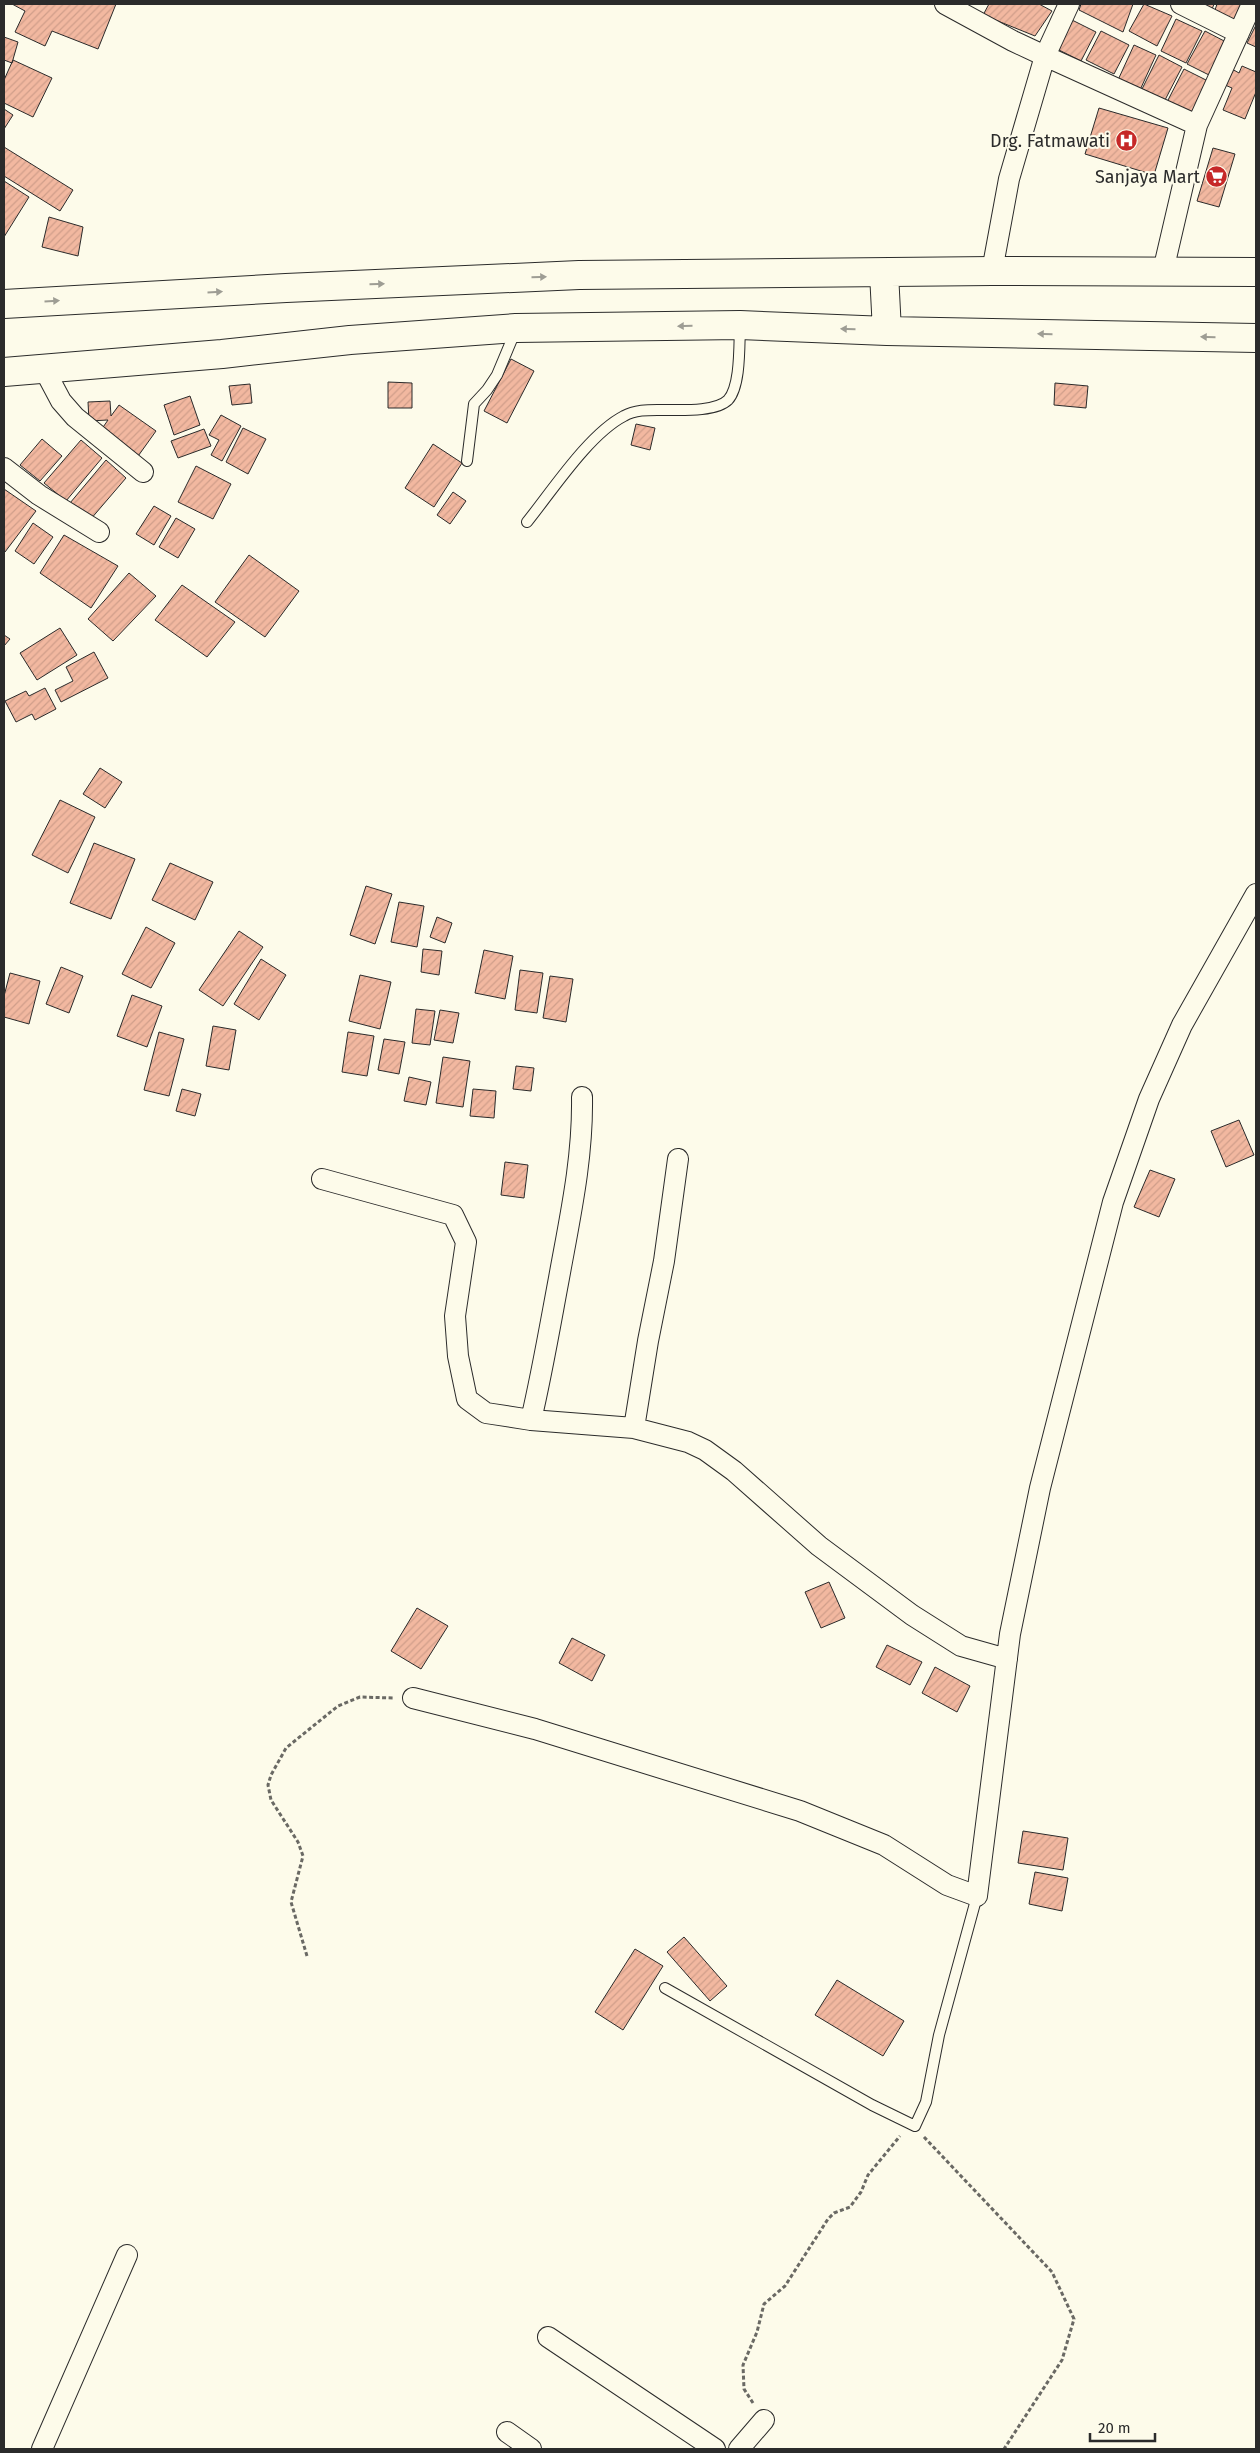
<svg xmlns="http://www.w3.org/2000/svg" width="1260" height="2453" font-family="'Fira Sans',sans-serif">
  <style>
    .building { fill: url(#building-hatch); stroke: #2b2b2b }
    .lines { fill: none; stroke-linecap: round; stroke-linejoin: round }
    .lane-casing { stroke: #2b2b2b; stroke-width: 12 }
    .street-casing { stroke: #2b2b2b; stroke-width: 22 }
    .highway-casing { stroke: #2b2b2b; stroke-width: 30 }
    .path { stroke: #6a6964; stroke-width: 3; stroke-dasharray: 4 2.5; stroke-linecap: butt }
    .lane { stroke: #fdfbea; stroke-width: 10 }
    .street { stroke: #fdfbea; stroke-width: 20 }
    .highway { stroke: #fdfbea; stroke-width: 28 }
    .oneway { fill: #9e9d94 }
    .labels { text-anchor: middle; dominant-baseline: central; stroke-width: 4; stroke-linejoin: round; paint-order: stroke }
    .poi-label { font-size: 18px; fill: #2b2b2b; stroke: #fdfbea; text-anchor: end }
  </style>
  <defs>
    <pattern id="building-hatch" width="6" height="6" patternUnits="userSpaceOnUse" patternTransform="scale(1.25)"><rect width="6" height="6" fill="#f2b8a0"/><path d="M-1 1l2-2M0 6l6-6M5 7l2-2" fill="none" stroke="#d09e8a"/></pattern>
  </defs>
  <rect width="100%" height="100%" fill="#fdfbea"/>
  <path class="building" d="M 116,4 L 98,49 L 52,31 L 45,46 L 15,32 L 25,11 L 12,4 Z
    M 989,4 L 1039,4 L 1052,11 L 1035,36 L 983,15 Z
    M 1081,4 L 1133,4 L 1123,32 L 1079,10 Z
    M 1144,4 L 1172,16 L 1157,46 L 1129,31 Z
    M 1193,4 L 1214,4 L 1211,12 Z
    M 1217,4 L 1242,4 L 1236,21 L 1215,10 Z
    M 1068,18 L 1096,32 L 1081,61 L 1053,47 Z
    M 1176,19 L 1202,31 L 1186,63 L 1161,51 Z
    M 1256,25 L 1256,47 L 1247,43 Z
    M 1101,31 L 1129,45 L 1114,74 L 1086,60 Z
    M 1205,31 L 1228,43 L 1211,76 L 1187,64 Z
    M 4,37 L 18,42 L 12,63 L 4,60 Z
    M 1134,45 L 1156,55 L 1140,90 L 1118,80 Z
    M 1159,55 L 1182,67 L 1165,100 L 1142,89 Z
    M 13,60 L 52,78 L 33,117 L 4,103 L 4,80 Z
    M 1242,66 L 1256,72 L 1256,92 L 1245,119 L 1223,110 L 1232,88 L 1225,85 L 1232,69 L 1239,73 Z
    M 1184,69 L 1208,81 L 1191,114 L 1167,102 Z
    M 1099,108 L 1168,128 L 1154,175 L 1085,154 Z
    M 4,109 L 13,115 L 4,129 Z
    M 4,147 L 73,190 L 60,211 L 4,176 Z
    M 1213,148 L 1235,154 L 1219,207 L 1197,201 Z
    M 4,181 L 29,197 L 4,237 Z
    M 49,217 L 83,227 L 78,256 L 42,247 Z
    M 511,359 L 534,371 L 507,423 L 484,411 Z
    M 388,382 L 412,383 L 412,408 L 388,408 Z
    M 1055,383 L 1088,386 L 1086,408 L 1054,405 Z
    M 250,384 L 252,403 L 232,405 L 229,386 Z
    M 190,396 L 200,425 L 174,435 L 164,405 Z
    M 110,401 L 111,416 L 119,405 L 156,431 L 136,459 L 99,433 L 108,420 L 89,421 L 88,402 Z
    M 221,415 L 241,426 L 222,461 L 211,455 L 219,440 L 209,435 Z
    M 636,424 L 655,428 L 650,450 L 631,445 Z
    M 243,428 L 266,439 L 248,474 L 226,462 Z
    M 204,429 L 211,446 L 178,458 L 171,441 Z
    M 42,439 L 62,456 L 40,481 L 20,465 Z
    M 81,440 L 102,458 L 66,501 L 44,483 Z
    M 433,444 L 462,463 L 434,507 L 405,488 Z
    M 106,460 L 126,478 L 90,520 L 70,503 Z
    M 196,466 L 231,484 L 213,519 L 178,502 Z
    M 4,489 L 36,511 L 5,552 L 4,551 Z
    M 453,492 L 466,501 L 450,524 L 437,515 Z
    M 154,506 L 171,516 L 154,545 L 136,534 Z
    M 176,518 L 195,529 L 178,558 L 159,547 Z
    M 33,523 L 53,537 L 34,564 L 15,551 Z
    M 64,535 L 118,566 L 91,608 L 40,573 Z
    M 249,555 L 299,591 L 265,637 L 215,602 Z
    M 129,573 L 156,596 L 113,641 L 88,619 Z
    M 182,585 L 235,622 L 207,657 L 155,620 Z
    M 60,628 L 77,655 L 37,680 L 20,653 Z
    M 4,635 L 10,639 L 4,646 Z
    M 94,652 L 108,678 L 61,702 L 55,690 L 73,681 L 66,667 Z
    M 45,688 L 56,709 L 35,720 L 32,714 L 16,722 L 5,701 L 26,691 L 29,696 Z
    M 100,768 L 122,782 L 105,808 L 83,794 Z
    M 60,800 L 95,817 L 68,873 L 32,855 Z
    M 94,843 L 135,859 L 111,919 L 70,903 Z
    M 170,863 L 213,882 L 195,920 L 152,900 Z
    M 366,886 L 392,894 L 375,944 L 350,935 Z
    M 399,902 L 424,906 L 417,947 L 391,942 Z
    M 437,917 L 452,923 L 445,943 L 430,937 Z
    M 146,927 L 175,943 L 151,988 L 122,974 Z
    M 239,931 L 263,947 L 223,1006 L 199,990 Z
    M 423,949 L 442,951 L 439,975 L 421,972 Z
    M 484,950 L 513,956 L 505,999 L 475,993 Z
    M 261,959 L 286,975 L 259,1020 L 234,1004 Z
    M 61,967 L 83,976 L 69,1013 L 46,1004 Z
    M 520,970 L 543,973 L 537,1013 L 515,1010 Z
    M 10,973 L 40,981 L 29,1024 L 4,1017 L 4,996 Z
    M 360,975 L 391,982 L 380,1029 L 349,1021 Z
    M 550,976 L 573,979 L 566,1022 L 543,1018 Z
    M 132,995 L 162,1006 L 147,1047 L 117,1036 Z
    M 416,1009 L 435,1011 L 430,1045 L 412,1043 Z
    M 440,1010 L 459,1013 L 453,1043 L 434,1040 Z
    M 213,1026 L 236,1030 L 229,1070 L 206,1066 Z
    M 159,1032 L 184,1039 L 169,1096 L 144,1090 Z
    M 348,1032 L 374,1036 L 367,1076 L 342,1072 Z
    M 384,1039 L 405,1042 L 399,1074 L 378,1070 Z
    M 443,1057 L 470,1061 L 463,1107 L 436,1103 Z
    M 516,1066 L 534,1068 L 531,1091 L 513,1089 Z
    M 409,1077 L 431,1082 L 426,1105 L 404,1101 Z
    M 182,1089 L 201,1094 L 195,1116 L 176,1111 Z
    M 473,1089 L 496,1091 L 494,1118 L 470,1116 Z
    M 1239,1120 L 1254,1155 L 1226,1167 L 1211,1131 Z
    M 505,1162 L 528,1165 L 524,1198 L 501,1195 Z
    M 1150,1170 L 1175,1179 L 1159,1217 L 1134,1207 Z
    M 829,1582 L 845,1618 L 821,1628 L 805,1592 Z
    M 417,1608 L 448,1626 L 421,1669 L 391,1651 Z
    M 572,1638 L 605,1655 L 592,1681 L 559,1663 Z
    M 887,1645 L 922,1662 L 910,1685 L 876,1667 Z
    M 935,1667 L 970,1686 L 957,1712 L 922,1693 Z
    M 1023,1831 L 1068,1838 L 1063,1870 L 1018,1863 Z
    M 1035,1872 L 1068,1878 L 1062,1911 L 1029,1904 Z
    M 684,1937 L 727,1986 L 710,2001 L 667,1952 Z
    M 635,1949 L 663,1966 L 623,2030 L 595,2012 Z
    M 837,1980 L 904,2021 L 883,2056 L 815,2015 Z"/>
  <g class="lines">
    <defs>
      <path id="lane" d="M 467,461 L 474,404 L 487,390 L 497,375 L 515,332
        M 527,522 C 552,491 589,434 624,416 C 636,409 651,410 665,410 C 680,410 716,412 728,400 C 741,386 739,344 740,326
        M 665,1988 L 872,2105 L 915,2126 L 926,2102 L 939,2035 L 977,1896"/>
      <path id="street" d="M 945,4 L 1013,41 L 1045,56 L 1069,4
        M 1181,4 L 1239,33
        M 992,271 L 1009,179 L 1045,56 L 1197,125
        M 1163,271 L 1197,125 L 1252,4
        M 44,369 L 61,401 L 75,417 L 143,472
        M 4,468 L 39,495 L 99,532
        M 322,1179 L 453,1215 L 466,1242 L 455,1316 L 458,1356 L 467,1399 L 486,1413 L 531,1420 L 634,1428 L 688,1442 L 705,1450 L 734,1471 L 819,1546 L 912,1615 L 961,1646 L 1007,1659
        M 531,1420 C 542,1373 550,1326 559,1278 C 570,1217 583,1159 582,1097
        M 634,1428 L 648,1341 L 664,1261 L 678,1159
        M 413,1698 L 535,1729 L 800,1811 L 884,1845 L 947,1885 L 977,1896 L 1010,1634 L 1040,1488 L 1113,1202 L 1149,1099 L 1182,1025 L 1256,894
        M 548,2337 L 715,2449
        M 507,2432 L 531,2449
        M 42,2449 L 127,2255
        M 739,2449 L 764,2420"/>
      <path id="highway" d="M 884,273 L 887,331
        M 4,304 L 286,288 L 579,275 L 992,271 L 1256,272
        M 4,372 L 222,354 L 350,340 L 516,328 L 740,325 L 887,331 L 1256,338"/>
    </defs>
    <use href="#lane" class="lane-casing"/>
    <use href="#street" class="street-casing"/>
    <use href="#highway" class="highway-casing"/>
    <path class="path" d="M 307,1956 L 291,1902 L 303,1856 L 298,1842 L 271,1800 L 268,1785 L 271,1775 L 286,1748 L 338,1706 L 360,1697 L 394,1698
      M 924,2137 L 1052,2272 L 1074,2319 L 1062,2360 L 1004,2449
      M 753,2403 L 744,2389 L 743,2365 L 757,2332 L 764,2304 L 785,2286 L 828,2219 L 834,2213 L 850,2207 L 861,2192 L 868,2175 L 900,2136"/>
    <use href="#lane" class="lane"/>
    <use href="#street" class="street"/>
    <use href="#highway" class="highway"/>
  </g>
  <defs><path id="oneway-solid" d="M-6-.8H1V-3.2L6.5 0L1 3.2V.8H-6Z" transform="scale(1.25)"/></defs>
  <g class="oneway">
    <use href="#oneway-solid" transform="translate(539 277) rotate(-2)"/>
    <use href="#oneway-solid" transform="translate(377 284) rotate(-2)"/>
    <use href="#oneway-solid" transform="translate(215 292) rotate(-3)"/>
    <use href="#oneway-solid" transform="translate(52 301) rotate(-3)"/>
    <use href="#oneway-solid" transform="translate(685 326) rotate(179)"/>
    <use href="#oneway-solid" transform="translate(848 329) rotate(-178)"/>
    <use href="#oneway-solid" transform="translate(1045 334) rotate(-179)"/>
    <use href="#oneway-solid" transform="translate(1208 337) rotate(-179)"/>
  </g>
  <defs>
    <symbol id="hospital-disc" viewBox="-11 -11 22 22"><circle r="9.5" fill="#c62828" stroke="#fdfbea"/><path d="M-5-5h3v3.5h4V-5h3V5h-3V1.5h-4V5h-3Z" fill="#fff"/></symbol>
    <symbol id="supermarket-disc" viewBox="-11 -11 22 22"><circle r="9.5" fill="#c62828" stroke="#fdfbea"/><path d="M-6-5.5h2.5l.6 2H6L4.5 2H-2.5L-4.4-4H-6ZM-1.5 3.2a1.3 1.3 0 1 0 .1 0ZM3 3.2a1.3 1.3 0 1 0 .1 0Z" fill="#fff"/></symbol>
  </defs>
  <g fill-rule="evenodd">
    <use href="#hospital-disc" x="1114" y="128" width="25" height="25"/>
    <use href="#supermarket-disc" x="1204" y="164" width="25" height="25"/>
  </g>
  <g class="labels">
    <g class="poi-label">
      <text x="1110" y="141">Drg. Fatmawati</text>
      <text x="1200" y="177">Sanjaya Mart</text>
    </g>
  </g>
  <rect width="1260" height="2453" fill="none" stroke="#2b2b2b" stroke-width="10"/>
  <path d="M1090 2433v8h65v-8" fill="none" stroke="#2b2b2b" stroke-width="2.5"/>
  <text x="1098" y="2433" font-size="15" fill="#2b2b2b" stroke="#fdfbea" stroke-width="4" paint-order="stroke">20 m</text>
</svg>
